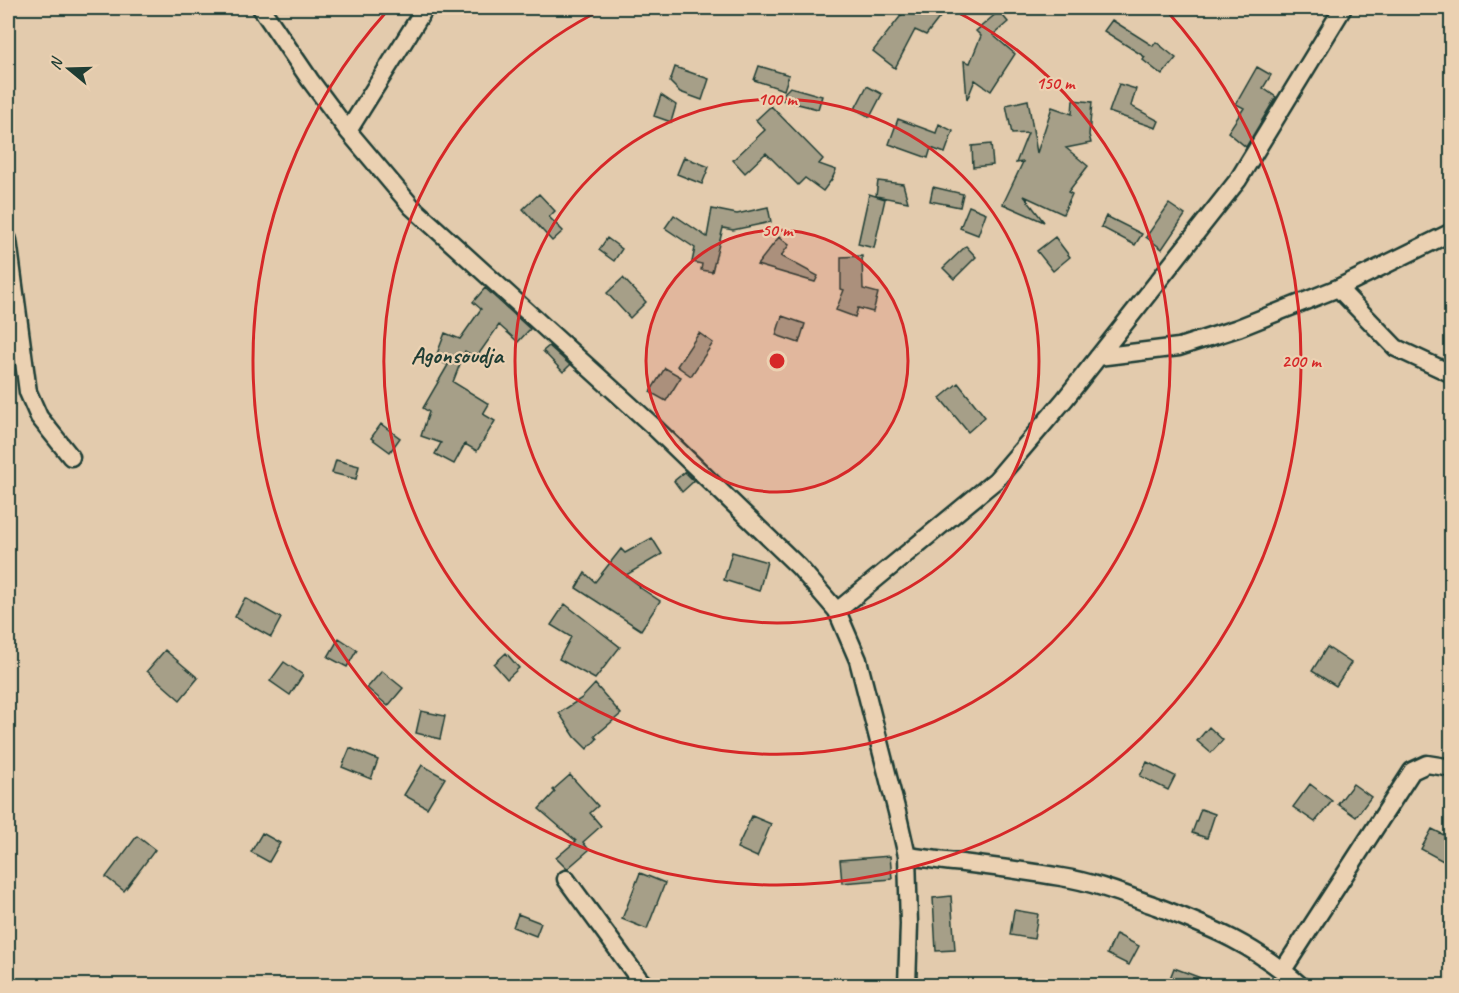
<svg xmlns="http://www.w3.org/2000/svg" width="1459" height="993" font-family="Caveat,sans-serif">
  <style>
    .building { fill: #a69f88; stroke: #1f3d34; stroke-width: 1.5 }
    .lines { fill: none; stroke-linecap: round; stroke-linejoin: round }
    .minor-casing { stroke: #1f3d34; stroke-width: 21 }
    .minor { stroke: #ebd1b2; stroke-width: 16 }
    .ring { fill: none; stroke: #d62828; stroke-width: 3 }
    .labels { text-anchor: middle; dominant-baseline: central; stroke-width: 4.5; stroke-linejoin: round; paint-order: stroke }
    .quarter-label { font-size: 24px; font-weight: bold; fill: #1f3d34; stroke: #ebd1b2 }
    .centre { fill: #d62828; stroke: #ebd1b2; stroke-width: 3 }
    .ring-label { font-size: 18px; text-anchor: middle; font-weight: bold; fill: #d62828; stroke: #ebd1b2; stroke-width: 4.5; stroke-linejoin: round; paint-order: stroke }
  </style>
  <rect width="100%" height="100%" fill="#e3cbad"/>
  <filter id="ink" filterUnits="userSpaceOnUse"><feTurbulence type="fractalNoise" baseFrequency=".0167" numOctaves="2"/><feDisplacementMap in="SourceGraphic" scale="12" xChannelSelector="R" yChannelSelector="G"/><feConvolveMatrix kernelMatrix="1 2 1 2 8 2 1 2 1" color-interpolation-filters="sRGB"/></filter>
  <g filter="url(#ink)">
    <path class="building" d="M 907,8 L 947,8 L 926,35 L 915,30 L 895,68 L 873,51 Z
      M 999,11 L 1008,22 L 993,35 L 1015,54 L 991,91 L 975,80 L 967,100 L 964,61 L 970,63 L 981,36 L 976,31 Z
      M 1112,20 L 1153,46 L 1156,42 L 1176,58 L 1162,75 L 1143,60 L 1145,57 L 1104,31 Z
      M 759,66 L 789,75 L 784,90 L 754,80 Z
      M 675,67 L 709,79 L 702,100 L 680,92 L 670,82 Z
      M 1257,67 L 1271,75 L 1263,88 L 1276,97 L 1246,147 L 1228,132 L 1244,108 L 1236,104 Z
      M 1119,84 L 1136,89 L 1131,106 L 1159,121 L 1156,128 L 1109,112 Z
      M 867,86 L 882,94 L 870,117 L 855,109 Z
      M 790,87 L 822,96 L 818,109 L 778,99 Z
      M 661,95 L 676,105 L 671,122 L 654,116 Z
      M 1028,100 L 1037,153 L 1052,107 L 1072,114 L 1073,100 L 1092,102 L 1089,135 L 1091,143 L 1066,148 L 1088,166 L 1068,192 L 1072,194 L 1063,214 L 1024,196 L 1044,222 L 1003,204 L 1023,162 L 1016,163 L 1028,133 L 1012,134 L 1006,105 Z
      M 771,106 L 823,159 L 819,164 L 836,170 L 832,179 L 823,191 L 805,178 L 798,185 L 766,153 L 745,173 L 733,160 L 765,130 L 756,120 Z
      M 898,119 L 936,133 L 939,124 L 953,131 L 945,153 L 931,148 L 928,158 L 889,144 Z
      M 991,144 L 993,165 L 973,167 L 972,146 Z
      M 684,157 L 709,167 L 702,184 L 677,174 Z
      M 878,181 L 903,184 L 908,202 L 876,196 Z
      M 933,187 L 963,194 L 960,207 L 930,201 Z
      M 539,194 L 555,211 L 549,217 L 563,231 L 552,241 L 523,209 Z
      M 869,194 L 885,199 L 874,248 L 858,244 Z
      M 1169,204 L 1185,215 L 1162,249 L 1146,237 Z
      M 969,206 L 986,213 L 978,235 L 960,228 Z
      M 768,207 L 771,222 L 733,230 L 723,228 L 712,272 L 701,270 L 702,264 L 692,262 L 695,248 L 665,228 L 674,215 L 707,237 L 712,209 L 737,214 Z
      M 1106,216 L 1142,234 L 1135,245 L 1101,227 Z
      M 779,237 L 789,245 L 781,256 L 818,276 L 815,282 L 757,265 Z
      M 1055,237 L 1070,257 L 1053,271 L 1037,251 Z
      M 607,238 L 622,249 L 614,261 L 599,250 Z
      M 966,246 L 976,257 L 954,279 L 943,268 Z
      M 862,256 L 863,289 L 878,293 L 873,312 L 858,308 L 855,317 L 836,310 L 844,290 L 841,289 L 841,257 Z
      M 623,278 L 646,302 L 630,318 L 607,293 Z
      M 485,288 L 530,329 L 518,342 L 499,325 L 476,358 L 465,351 L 453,382 L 489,404 L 483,414 L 495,421 L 477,451 L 465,444 L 454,464 L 435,454 L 441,443 L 421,436 L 429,412 L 423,408 L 448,365 L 435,359 L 445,333 L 460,339 L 481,309 L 473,302 Z
      M 782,316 L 805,324 L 799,343 L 776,335 Z
      M 699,333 L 713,343 L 691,376 L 677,366 Z
      M 549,346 L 570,365 L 563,372 L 543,351 Z
      M 665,368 L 681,377 L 666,401 L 650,392 Z
      M 958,383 L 985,417 L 968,432 L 940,398 Z
      M 381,424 L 400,438 L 390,452 L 371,438 Z
      M 336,460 L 359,466 L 356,479 L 332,473 Z
      M 685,472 L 694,481 L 682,492 L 674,481 Z
      M 652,538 L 662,554 L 626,575 L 640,586 L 639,587 L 660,601 L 641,630 L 576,588 L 585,573 L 595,582 L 621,549 L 625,553 Z
      M 732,552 L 767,562 L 759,591 L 724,580 Z
      M 245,598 L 281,618 L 271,637 L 235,617 Z
      M 565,604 L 620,647 L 595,679 L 559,659 L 571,637 L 551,625 Z
      M 339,638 L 357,650 L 347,667 L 328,657 Z
      M 1327,647 L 1351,663 L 1336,686 L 1312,671 Z
      M 165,650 L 198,678 L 180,700 L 147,671 Z
      M 506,653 L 519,668 L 507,679 L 494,664 Z
      M 284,662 L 303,675 L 290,695 L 270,681 Z
      M 382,671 L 403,688 L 388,706 L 367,688 Z
      M 595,684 L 621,714 L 595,736 L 597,739 L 587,749 L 575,737 L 559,713 L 582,698 Z
      M 421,711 L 445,716 L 440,739 L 416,733 Z
      M 1209,727 L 1223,740 L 1211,753 L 1197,741 Z
      M 350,748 L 378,760 L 371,779 L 342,767 Z
      M 1147,762 L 1175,776 L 1168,790 L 1140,776 Z
      M 422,765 L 445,778 L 427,808 L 404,795 Z
      M 570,775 L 598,806 L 590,813 L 601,826 L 583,842 L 589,850 L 567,869 L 556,858 L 576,841 L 539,809 L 555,792 L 553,790 Z
      M 1310,784 L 1332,801 L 1315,822 L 1293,807 Z
      M 1353,784 L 1371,797 L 1356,817 L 1338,804 Z
      M 1201,809 L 1215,814 L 1207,838 L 1192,833 Z
      M 752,816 L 771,824 L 757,857 L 737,848 Z
      M 1432,829 L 1452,839 L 1452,849 L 1445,862 L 1421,849 Z
      M 262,833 L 280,843 L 269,862 L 251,852 Z
      M 137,836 L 155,850 L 124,891 L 106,877 Z
      M 890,856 L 892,879 L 842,883 L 840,860 Z
      M 640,873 L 665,883 L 647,929 L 622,919 Z
      M 951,896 L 955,950 L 936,951 L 933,898 Z
      M 1014,910 L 1038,914 L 1034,939 L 1010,935 Z
      M 518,914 L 541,923 L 536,936 L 513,927 Z
      M 1116,934 L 1139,946 L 1129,965 L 1107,954 Z
      M 1174,968 L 1217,984 L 1217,986 L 1167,986 Z"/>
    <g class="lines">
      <defs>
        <path id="minor" d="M 261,8 L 310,80 L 348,131 L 412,207 L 653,426 L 799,567 L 837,611 L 858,660 L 897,812 L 907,856 L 909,924 L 907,986
          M 348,131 L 425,8
          M 8,240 L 28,392 L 39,417 L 71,457
          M 1338,288 L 1396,348 L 1452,374
          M 1098,357 L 1179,347 L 1238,328 L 1338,288 L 1452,232
          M 837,611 L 996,480 L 1065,399 L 1238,180 L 1343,8
          M 907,856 C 958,863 1010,868 1061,877 C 1093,882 1123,894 1153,905 C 1212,928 1252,943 1301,986
          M 566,879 L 639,979 L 646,986
          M 1283,970 L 1412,771 L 1427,764 L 1452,768"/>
      </defs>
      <use href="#minor" class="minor-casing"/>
      <use href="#minor" class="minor"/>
    </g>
  </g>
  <circle cx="777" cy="361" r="131" fill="#d62828" fill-opacity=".12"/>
  <g class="ring">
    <circle cx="777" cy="361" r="131"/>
    <circle cx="777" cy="361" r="262"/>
    <path d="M949 8A393 393 0 1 1 605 8"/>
    <path d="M1166 10A524 524 0 1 1 388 10"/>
  </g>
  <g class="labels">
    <g class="quarter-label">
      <text x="457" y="355">Agonsoudja</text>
    </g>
  </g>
  <circle cx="777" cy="361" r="9" class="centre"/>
  <g class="ring-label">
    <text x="1055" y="89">150 m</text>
    <text x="777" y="105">100 m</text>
    <text x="777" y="236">50 m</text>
    <text x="1301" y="367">200 m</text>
  </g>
  <rect width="1459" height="993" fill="none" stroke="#ebd1b2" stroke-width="30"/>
  <rect x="15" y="15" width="1429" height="963" fill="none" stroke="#1f3d34" stroke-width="2" filter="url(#ink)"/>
  <g transform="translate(69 69) rotate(289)" stroke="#ebd1b2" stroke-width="4.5" paint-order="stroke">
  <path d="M0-4.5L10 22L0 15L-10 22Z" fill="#1f3d34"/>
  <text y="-9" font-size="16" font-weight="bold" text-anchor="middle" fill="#1f3d34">N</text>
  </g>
</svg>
